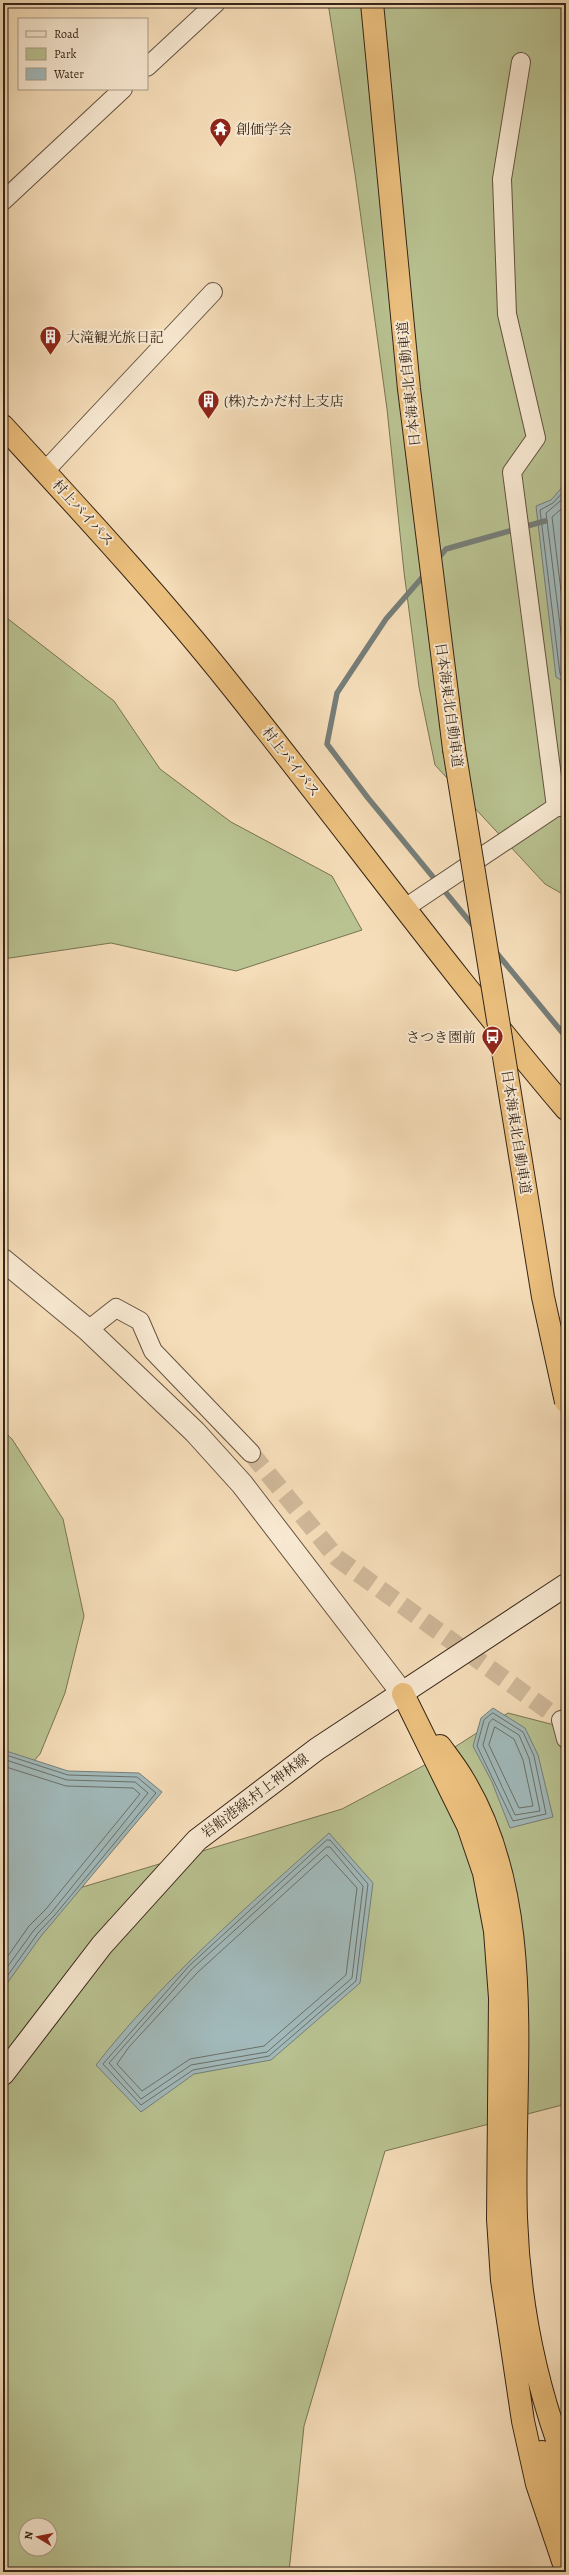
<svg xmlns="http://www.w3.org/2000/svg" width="569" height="2575" font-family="Alegreya,'Noto Serif JP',serif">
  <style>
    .green { fill: #b9c291; stroke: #787454; fill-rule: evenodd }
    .water { fill: #a1b9ba; stroke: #767e79 }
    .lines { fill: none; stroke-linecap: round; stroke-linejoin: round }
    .shore { stroke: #6c6f68; stroke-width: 1 }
    .stream { stroke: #767e79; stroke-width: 5.5 }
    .minor-tunnel { stroke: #cfb899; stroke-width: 18; stroke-dasharray: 18 9; stroke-linecap: butt }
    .minor-casing { stroke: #665340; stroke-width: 20 }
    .tertiary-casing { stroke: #665340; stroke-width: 24 }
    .secondary-casing { stroke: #362517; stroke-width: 24 }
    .trunk-casing { stroke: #362517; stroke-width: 24 }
    .motorway-casing { stroke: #362517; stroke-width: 24 }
    .minor { stroke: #f8e9d2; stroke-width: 18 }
    .tertiary { stroke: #f8e9d2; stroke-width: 22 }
    .secondary { stroke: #f8e9d2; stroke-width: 22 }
    .trunk { stroke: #eabe7c; stroke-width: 22 }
    .motorway { stroke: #eabe7c; stroke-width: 22 }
    .motorway-bridge-casing { stroke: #362517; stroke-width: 24; stroke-linecap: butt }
    .motorway-bridge { stroke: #eabe7c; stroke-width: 22 }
    .labels { text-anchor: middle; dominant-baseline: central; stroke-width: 4; stroke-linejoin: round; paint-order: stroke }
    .poi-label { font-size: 14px; fill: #362517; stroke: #f8e9d2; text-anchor: start }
    .street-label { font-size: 14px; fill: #362517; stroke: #f8e9d2 }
  </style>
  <rect width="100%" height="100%" fill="#f5ddb9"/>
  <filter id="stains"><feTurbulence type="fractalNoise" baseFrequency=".005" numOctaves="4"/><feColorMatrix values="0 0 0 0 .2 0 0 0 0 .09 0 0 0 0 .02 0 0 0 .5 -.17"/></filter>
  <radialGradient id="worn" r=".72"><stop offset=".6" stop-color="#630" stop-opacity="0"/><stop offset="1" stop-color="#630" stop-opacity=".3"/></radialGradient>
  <path class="green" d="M 328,3 L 566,3 L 566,896 L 545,884 L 435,765 L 419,687 L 404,572 L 387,409 L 355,174 Z
    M 3,615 L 114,701 L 160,769 L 231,822 L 332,876 L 362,930 L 236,971 L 111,943 L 3,959 Z
    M 3,1431 L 12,1439 L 63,1519 L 84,1616 L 65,1693 L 40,1754 L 3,1796 Z
    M 508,1713 L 566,1728 L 566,2104 L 385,2151 L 304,2426 L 289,2572 L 3,2572 L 3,1911 L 342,1809 L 436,1759 ZM 26,2525 L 50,2525 L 50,2549 L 26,2549 Z"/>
  <path class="water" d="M 566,312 L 566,403 C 560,372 558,343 566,312 Z
    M 566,483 L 566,683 L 556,677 L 536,506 L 551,500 Z
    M 493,1708 L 525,1728 L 538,1755 L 553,1817 L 510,1828 L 492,1782 L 473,1746 L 481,1718 Z
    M 3,1750 L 68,1771 L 139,1773 L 162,1792 L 41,1936 L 3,1989 Z
    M 329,1833 L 373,1883 L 360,1983 L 271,2060 L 194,2074 L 141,2112 L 96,2065 C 164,1978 248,1906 329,1833 Z"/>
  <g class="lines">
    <path class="shore" d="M 566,328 L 566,384
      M 566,489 L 553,503 L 540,510 L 560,674 L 566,679
      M 566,496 L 546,513 L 566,673
      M 566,505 L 552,517 L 566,632
      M 493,1713 L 523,1732 L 534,1756 L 546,1814 L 513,1821 L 477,1746 L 484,1720 Z
      M 493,1719 L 519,1735 L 529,1758 L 540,1811 L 515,1815 L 483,1745 L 489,1723 Z
      M 495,1727 L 514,1739 L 523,1760 L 533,1806 L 519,1808 L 489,1745 Z
      M 3,1754 L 68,1775 L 137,1777 L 156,1793 L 54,1916 L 38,1933 L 3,1982
      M 3,1759 L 67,1780 L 135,1782 L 148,1793 L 51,1913 L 34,1930 L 3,1973
      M 3,1766 L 66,1786 L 133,1788 L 140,1794 L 46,1909 L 29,1926 L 3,1963
      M 327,1840 L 330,1840 L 368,1884 L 356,1981 L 269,2056 L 193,2070 L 141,2105 L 103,2064 L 189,1966 Z
      M 327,1847 L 330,1847 L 363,1886 L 352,1978 L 267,2052 L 191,2065 L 141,2099 L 109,2063 L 192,1969 Z
      M 327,1855 L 357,1888 L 346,1975 L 264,2046 L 190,2059 L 142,2091 L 117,2064 L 129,2047 L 197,1973 Z"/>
    <path class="stream" d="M 436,561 L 446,549 L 545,521
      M 426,573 L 386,619 L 337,693 L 327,744 L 368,798 L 475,928
      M 495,951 L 566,1037"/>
    <path class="minor-tunnel" d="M 251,1453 L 337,1558 L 561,1720"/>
    <defs>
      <path id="minor" d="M 521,62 L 502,179 L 507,314 L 536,438 L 512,472 L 556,807
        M 147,67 L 216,3
        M 3,201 L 123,89
        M 45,471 L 213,292
        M 405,908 L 556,807 L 566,807
        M 88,1330 L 116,1308 L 140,1321 L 153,1351 L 251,1453
        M 561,1720 L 566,1739"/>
      <path id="tertiary" d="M 3,1260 L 88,1330 L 195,1432 L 242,1484 L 403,1694"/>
      <path id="secondary" d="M 3,2074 L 102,1945 L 197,1840 L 317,1749 L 566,1585"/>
      <path id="trunk" d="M 3,426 C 80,510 158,594 229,683 C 342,824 449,971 566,1109"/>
      <path id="motorway" d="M 372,3 L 409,389 L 454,749
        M 403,1694 L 468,1826 L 484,1873 L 495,1931 L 500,1998 L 498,2219 L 502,2280 L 523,2421 L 537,2484 L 566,2570
        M 440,1746 C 448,1757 456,1767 463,1779 C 540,1905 511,2077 516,2218 C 519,2303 535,2384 566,2464
        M 542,2452 L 566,2510"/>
    </defs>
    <use href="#minor" class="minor-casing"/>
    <use href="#tertiary" class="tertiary-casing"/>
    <use href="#secondary" class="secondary-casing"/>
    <use href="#trunk" class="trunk-casing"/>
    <use href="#motorway" class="motorway-casing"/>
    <use href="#minor" class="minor"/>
    <use href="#tertiary" class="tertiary"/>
    <use href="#secondary" class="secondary"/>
    <use href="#trunk" class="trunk"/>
    <use href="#motorway" class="motorway"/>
    <defs>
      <path id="motorway-bridge" d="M 454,749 L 543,1297 L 566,1402"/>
    </defs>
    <use href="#motorway-bridge" class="motorway-bridge-casing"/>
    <use href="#motorway-bridge" class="motorway-bridge"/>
  </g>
  <defs>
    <symbol id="temple-pin" viewBox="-11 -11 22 30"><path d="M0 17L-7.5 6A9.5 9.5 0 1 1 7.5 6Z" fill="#8f2418" stroke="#f8e9d2"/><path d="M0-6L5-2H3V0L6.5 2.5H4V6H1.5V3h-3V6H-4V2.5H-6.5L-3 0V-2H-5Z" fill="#fff"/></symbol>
    <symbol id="building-pin" viewBox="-11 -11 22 30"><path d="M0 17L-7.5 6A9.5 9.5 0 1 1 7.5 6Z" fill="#8f2418" stroke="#f8e9d2"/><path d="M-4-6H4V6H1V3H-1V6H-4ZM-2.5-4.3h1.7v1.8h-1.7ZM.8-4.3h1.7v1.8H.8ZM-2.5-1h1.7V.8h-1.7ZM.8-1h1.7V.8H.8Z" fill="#fff"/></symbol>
    <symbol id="bus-pin" viewBox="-11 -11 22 30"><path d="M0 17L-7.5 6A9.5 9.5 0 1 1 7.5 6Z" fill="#8f2418" stroke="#f8e9d2"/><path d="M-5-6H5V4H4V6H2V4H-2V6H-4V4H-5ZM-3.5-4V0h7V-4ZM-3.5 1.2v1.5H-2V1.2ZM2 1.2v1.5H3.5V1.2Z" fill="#fff"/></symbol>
  </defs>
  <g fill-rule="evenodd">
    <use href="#temple-pin" x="208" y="116" width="25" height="34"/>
    <use href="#building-pin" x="38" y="324" width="25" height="34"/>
    <use href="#building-pin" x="196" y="388" width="25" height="34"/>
    <use href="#bus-pin" x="480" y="1024" width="25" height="34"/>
  </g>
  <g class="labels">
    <g class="poi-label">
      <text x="236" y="129">創価学会</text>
      <text x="66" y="337">大滝観光旅日記</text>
      <text x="224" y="401">(株)たかだ村上支店</text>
      <text x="476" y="1037" text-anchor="end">さつき園前</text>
    </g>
    <g class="street-label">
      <text transform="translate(409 384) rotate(-96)">日本海東北自動車道</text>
      <text transform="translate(83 513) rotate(48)">村上バイパス</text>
      <text transform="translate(449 705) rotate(82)">日本海東北自動車道</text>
      <text transform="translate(291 762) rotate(52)">村上バイパス</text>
      <text transform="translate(516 1132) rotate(81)">日本海東北自動車道</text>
      <text transform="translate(255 1796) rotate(-37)">岩船港線;村上神林線</text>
    </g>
  </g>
  <rect width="569" height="2575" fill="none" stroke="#f5ddb9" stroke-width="16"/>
  <rect x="4" y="4" width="561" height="2567" fill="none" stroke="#362517" stroke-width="2"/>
  <rect x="8" y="8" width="553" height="2559" fill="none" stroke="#362517"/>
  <rect x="18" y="18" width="130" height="72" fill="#f8e9d2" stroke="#aa9b87"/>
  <rect x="26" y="31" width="20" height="6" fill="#f8e9d2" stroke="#aa9b87"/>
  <text x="54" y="38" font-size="12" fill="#362517">Road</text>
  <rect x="26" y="48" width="20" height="12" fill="#b9c291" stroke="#aa9b87"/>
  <text x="54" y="58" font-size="12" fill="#362517">Park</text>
  <rect x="26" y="68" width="20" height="12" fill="#a1b9ba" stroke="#aa9b87"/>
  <text x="54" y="78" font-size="12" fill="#362517">Water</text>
  <g transform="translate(38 2537) rotate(280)"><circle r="19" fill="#f8e9d2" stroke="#aa9b87"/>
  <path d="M0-3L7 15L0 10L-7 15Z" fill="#8f2418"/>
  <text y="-6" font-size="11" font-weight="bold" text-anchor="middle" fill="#362517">N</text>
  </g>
  <rect width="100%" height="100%" filter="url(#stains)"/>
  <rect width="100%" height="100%" fill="url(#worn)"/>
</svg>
